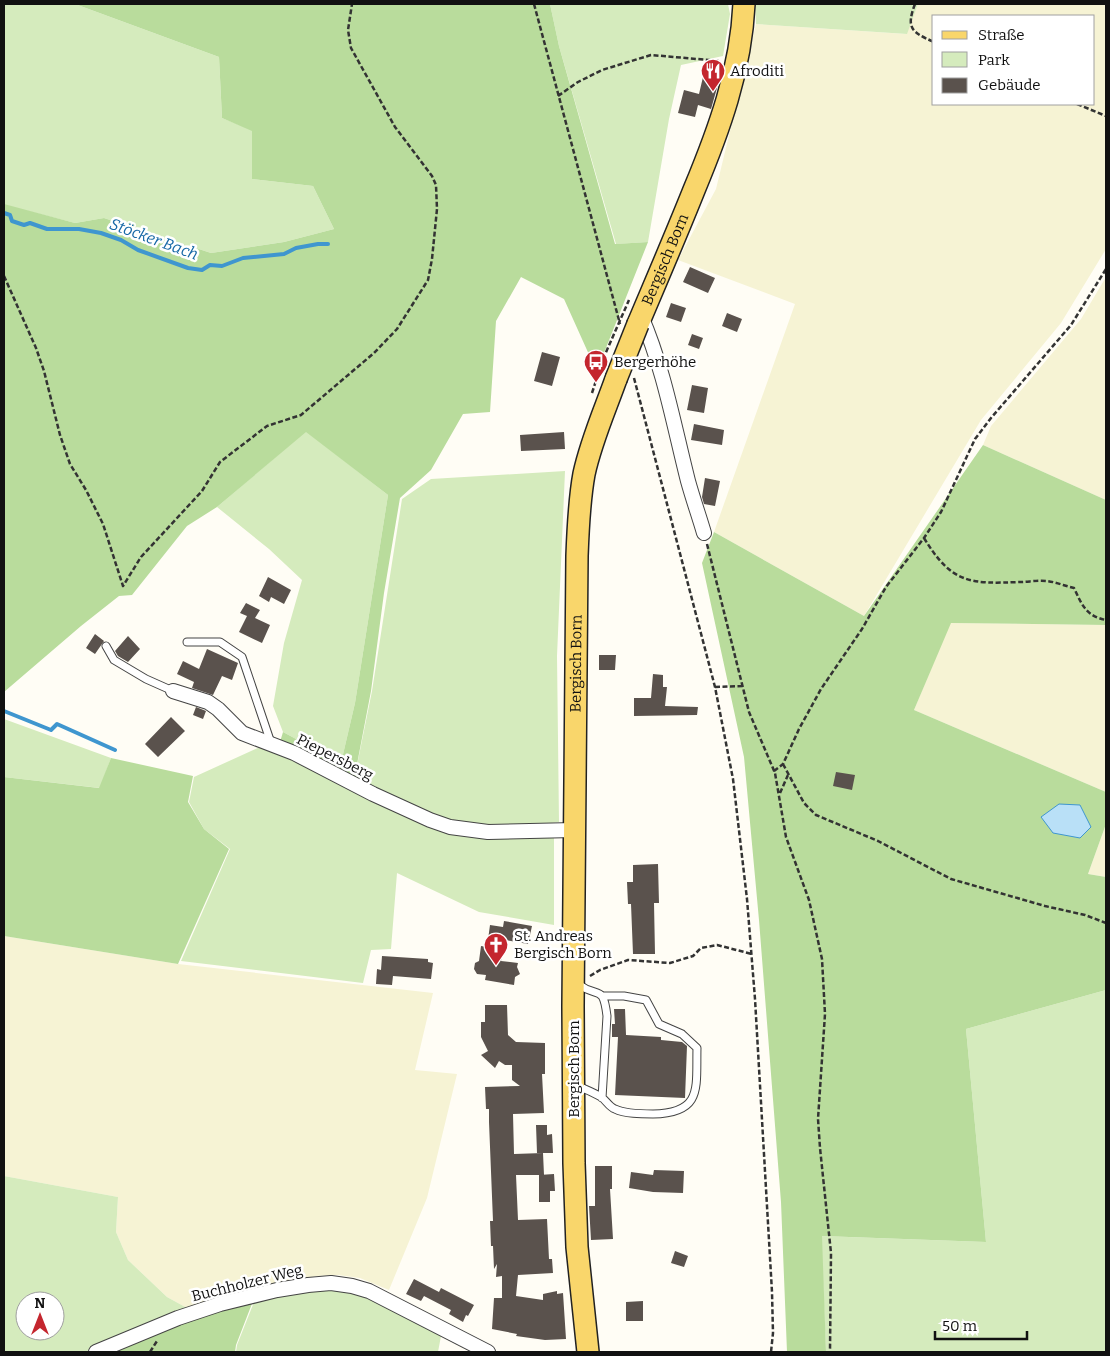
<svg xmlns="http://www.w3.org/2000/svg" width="1110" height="1356" font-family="Bitter,serif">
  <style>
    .farmland { fill: #f6f3d4; fill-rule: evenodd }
    .green { fill: #d5ebbd; fill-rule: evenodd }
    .forest { fill: #b9dc9c }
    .water { fill: #b9e0f7; stroke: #3f96cf }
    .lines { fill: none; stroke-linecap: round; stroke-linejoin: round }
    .stream { stroke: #3f96cf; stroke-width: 4 }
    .building { fill: #5a524d }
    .lane-casing { stroke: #444; stroke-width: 9 }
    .street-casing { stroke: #444; stroke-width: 16 }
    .primary-casing { stroke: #222; stroke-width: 24 }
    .path { stroke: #333; stroke-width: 2.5; stroke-dasharray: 5 2.5; stroke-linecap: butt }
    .lane { stroke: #fff; stroke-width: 7 }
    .street { stroke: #fff; stroke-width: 14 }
    .primary { stroke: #f9d66b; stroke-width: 21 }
    .primary-bridge-casing { stroke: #222; stroke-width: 24; stroke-linecap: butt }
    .path-bridge { stroke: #333; stroke-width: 2.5; stroke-dasharray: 5 2.5; stroke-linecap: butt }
    .primary-bridge { stroke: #f9d66b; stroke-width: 21 }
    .labels { text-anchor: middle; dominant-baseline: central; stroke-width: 5; stroke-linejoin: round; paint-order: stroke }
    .poi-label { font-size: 15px; fill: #111; stroke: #fff; text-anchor: start }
    .street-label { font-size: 15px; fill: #111; stroke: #fff }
    .water-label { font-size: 16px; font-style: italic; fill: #1768a6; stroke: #fff }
  </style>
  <rect width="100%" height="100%" fill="#fffdf5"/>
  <path class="farmland" d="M 918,4 L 1106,4 L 1106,249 L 1061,323 L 981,420 L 864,616 L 714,532 L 795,304 L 678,260 L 716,189 L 756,24 L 906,34 ZM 934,16 L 1094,16 L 1094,104 L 934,104 Z
    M 1106,277 L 1106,500 L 983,445 L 991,426 L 1081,319 Z
    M 950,623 L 1106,625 L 1106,792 L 914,710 Z
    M 1106,824 L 1106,877 L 1088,874 Z
    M 4,936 L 178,964 L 433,993 L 415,1070 L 457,1074 L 427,1198 L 389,1290 L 360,1278 L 338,1275 L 317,1276 L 259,1287 L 187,1308 L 167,1297 L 128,1260 L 116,1232 L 118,1197 L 4,1176 Z"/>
  <path class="green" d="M 4,4 L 75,4 L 219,57 L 222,118 L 252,130 L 252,179 L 313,186 L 334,229 L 284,242 L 211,253 L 104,218 L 75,223 L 24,210 L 4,215 Z
    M 550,4 L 728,4 L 730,14 L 723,56 L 681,65 L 669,119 L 648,242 L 616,244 L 559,46 Z
    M 755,4 L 918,4 L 907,34 L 756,24 Z
    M 306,431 L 388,495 L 355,703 L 341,763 L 283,732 L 273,706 L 284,643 L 302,580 L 269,549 L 217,507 Z
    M 565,471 L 557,656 L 559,822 L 510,828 L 470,825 L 429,815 L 354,780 L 372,691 L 402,499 L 431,479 Z
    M 4,719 L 111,758 L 100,788 L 4,777 Z
    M 262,746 L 290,758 L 427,824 L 554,836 L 554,925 L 479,912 L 397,873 L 391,949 L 371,950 L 363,983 L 181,961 L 230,849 L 204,829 L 189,802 L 194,777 Z
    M 1106,990 L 1106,1352 L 826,1352 L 821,1236 L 986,1242 L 966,1029 Z
    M 4,1176 L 118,1197 L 116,1232 L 128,1260 L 167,1297 L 187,1308 L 98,1344 L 86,1352 L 4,1352 ZM 25,1301 L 55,1301 L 55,1331 L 25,1331 Z
    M 310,1291 C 320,1291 332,1289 342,1291 C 377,1298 409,1319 441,1336 L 438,1352 L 236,1352 L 237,1345 L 254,1302 Z"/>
  <path class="forest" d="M 75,4 L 550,4 L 559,46 L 615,244 L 648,242 L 600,363 L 591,359 L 564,299 L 521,277 L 496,321 L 490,412 L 463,414 L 431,470 L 400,498 L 384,593 L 371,691 L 354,780 L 280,742 L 283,732 L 341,763 L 355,703 L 388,495 L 306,432 L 217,507 L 187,526 L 132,595 L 119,596 L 81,626 L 4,692 L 4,204 L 75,223 L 104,218 L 211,253 L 284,242 L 334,229 L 313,186 L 252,179 L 252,131 L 222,118 L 219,57 Z
    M 983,445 L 1106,500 L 1106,625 L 951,623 L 914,710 L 1106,792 L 1106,824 L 1088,874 L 1106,877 L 1106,990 L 966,1029 L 986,1242 L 822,1236 L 826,1352 L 787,1352 L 781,1202 L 759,920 L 744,757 L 702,563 L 714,532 L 864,616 Z
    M 111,758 L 193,776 L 188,802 L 204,829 L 229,849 L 178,964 L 4,936 L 4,777 L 99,788 Z
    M 253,1301 L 236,1345 L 235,1352 L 101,1352 L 179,1319 Z"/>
  <path class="water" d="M 1059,804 L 1080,805 L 1091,827 L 1080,838 L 1053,833 L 1041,817 Z"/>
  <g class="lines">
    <path class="stream" d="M 4,213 L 10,215 L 12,221 L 24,225 L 30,223 L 47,229 L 79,229 L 101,233 L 121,240 L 138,250 L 188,268 L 202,270 L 210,265 L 222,266 L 243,258 L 284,254 L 296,248 L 318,244 L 328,244
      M 4,711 L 51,730 L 57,724 L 115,750"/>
  </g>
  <path class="building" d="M 703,77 L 719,81 L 711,109 L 698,105 L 695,117 L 678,113 L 684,90 L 699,94 Z
    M 690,267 L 715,278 L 708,293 L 683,282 Z
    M 671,303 L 686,308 L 681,322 L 666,317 Z
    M 727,313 L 742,319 L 737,332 L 722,326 Z
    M 692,334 L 703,338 L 699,349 L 688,345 Z
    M 542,352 L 560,357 L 552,386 L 534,381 Z
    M 692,385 L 708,388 L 704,413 L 687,410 Z
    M 694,424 L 724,430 L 722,445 L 691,440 Z
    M 564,432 L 565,449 L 521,451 L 520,435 Z
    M 705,478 L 720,481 L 715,506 L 704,504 L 702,497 Z
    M 268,577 L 291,590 L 284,604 L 271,597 L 269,602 L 259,596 Z
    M 246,603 L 260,610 L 255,618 L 270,625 L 262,643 L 239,632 L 247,616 L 240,613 Z
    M 95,634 L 104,641 L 95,654 L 86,648 Z
    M 128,636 L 140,649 L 128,662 L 118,656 L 115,651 Z
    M 207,649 L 238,663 L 232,680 L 222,676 L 213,695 L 192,688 L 194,682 L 177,674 L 183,661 L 199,669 Z
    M 599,655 L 616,655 L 615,670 L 599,670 Z
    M 653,674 L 663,675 L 663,687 L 667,687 L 665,706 L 698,707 L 697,715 L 634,716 L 634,698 L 651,698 Z
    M 196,707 L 206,711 L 203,719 L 193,715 Z
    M 171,717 L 185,731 L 158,757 L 145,744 Z
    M 836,772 L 855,775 L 852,790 L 833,786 Z
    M 658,864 L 659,903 L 654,903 L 655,954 L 633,954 L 631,904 L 628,904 L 627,882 L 633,882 L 633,865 Z
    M 504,921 L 532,926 L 528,944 L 505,940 L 501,961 L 518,963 L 517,967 L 520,974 L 515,977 L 514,985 L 485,980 L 486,975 L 477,974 L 474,969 L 475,963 L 479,961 L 481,946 L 487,947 L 490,925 L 503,927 Z
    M 382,956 L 428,959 L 428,962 L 433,963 L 431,979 L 393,976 L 392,985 L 376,984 L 377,969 L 381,970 Z
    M 485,1005 L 507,1005 L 508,1035 L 516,1042 L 545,1043 L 545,1074 L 542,1074 L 544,1113 L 513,1114 L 514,1154 L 543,1153 L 544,1175 L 516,1175 L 518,1220 L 547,1219 L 549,1259 L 552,1259 L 553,1273 L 518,1275 L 516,1296 L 543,1300 L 543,1294 L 557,1291 L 557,1294 L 563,1293 L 566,1339 L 545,1340 L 516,1336 L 517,1334 L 492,1329 L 494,1298 L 502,1298 L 502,1276 L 496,1277 L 497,1264 L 494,1269 L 493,1246 L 491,1246 L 490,1221 L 493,1221 L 489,1122 L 489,1109 L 486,1109 L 485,1087 L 520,1086 L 512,1080 L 512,1065 L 505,1065 L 499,1061 L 495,1068 L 481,1055 L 488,1051 L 481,1037 L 481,1022 L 485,1022 Z
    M 614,1009 L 625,1009 L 626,1035 L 661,1037 L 661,1040 L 682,1042 L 687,1046 L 685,1098 L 615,1095 L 618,1037 L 612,1037 L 612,1024 L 615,1024 Z
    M 536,1125 L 547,1125 L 547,1135 L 552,1134 L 553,1153 L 537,1153 Z
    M 595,1166 L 612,1166 L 612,1189 L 610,1189 L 613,1239 L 591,1240 L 589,1206 L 595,1206 Z
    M 654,1170 L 684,1171 L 683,1193 L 653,1192 L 629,1188 L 631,1172 L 653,1175 Z
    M 554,1174 L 555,1191 L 550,1191 L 550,1202 L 539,1202 L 539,1175 Z
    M 675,1251 L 688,1256 L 684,1267 L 671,1263 Z
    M 414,1279 L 439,1292 L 441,1288 L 474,1305 L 468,1316 L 466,1315 L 463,1322 L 449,1314 L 451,1310 L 424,1296 L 421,1301 L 406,1294 Z
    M 643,1301 L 643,1321 L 626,1321 L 626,1302 Z"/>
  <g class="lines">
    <defs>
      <path id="lane" d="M 187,642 L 220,642 L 242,657 L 271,743
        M 106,646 L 114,660 L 146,679 L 173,691
        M 578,984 C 598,999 603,983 607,1016 L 602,1098
        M 576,1085 C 584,1089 593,1092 601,1097 C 606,1100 609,1107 615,1109 C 625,1114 641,1114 653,1114 C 703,1113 696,1088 697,1048 L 682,1034 L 659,1024 L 646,1000 L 624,996 L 604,996"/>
      <path id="street" d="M 641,316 C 664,369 674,426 688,481 C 693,499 699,516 704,533
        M 173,691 L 208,702 L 218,709 L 242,733 L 294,753 L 373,794 L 430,820 L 450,827 L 488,832 L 574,830
        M 96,1352 L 178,1318 L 220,1304 L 277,1290 L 308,1285 L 331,1283 L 352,1286 L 369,1291 L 488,1352"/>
      <g id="primary">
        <path id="s1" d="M 638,324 C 657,279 676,235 694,190 C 719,130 741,70 744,4"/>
        <path id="s2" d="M 588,1352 L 577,1247 L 574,1163 L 573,1006 L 577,556 C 578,529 579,501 584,474 C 591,441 605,410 616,379"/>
      </g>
    </defs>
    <use href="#lane" class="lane-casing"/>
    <use href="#street" class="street-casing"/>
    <use href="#primary" class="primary-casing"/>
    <path class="path" d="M 534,4 L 620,324
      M 915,4 C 906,28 911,32 934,42
      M 558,96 L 578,82 L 602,70 L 651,55 L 720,61
      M 1077,104 L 1106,116
      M 4,276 L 36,348 L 44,371 L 60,435 L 70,464 L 86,490 L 103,524 L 123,586 L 141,557 L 202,491 L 220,462 L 267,426 L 301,415 L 374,353 L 397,329 L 428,280 L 432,259 L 437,209 L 436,185 L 432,176 L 395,127 L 351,48 L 348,30 L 352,4
      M 634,378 L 715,687 L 733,779 L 747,899 L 755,999 L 772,1292 L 773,1333 L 771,1352
      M 592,393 L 603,359
      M 924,538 C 952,584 970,584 1020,582 C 1028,582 1038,580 1047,581 C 1056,582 1065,586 1074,588 C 1082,605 1086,616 1106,620
      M 707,544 L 749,712 L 775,773 L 786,837 L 809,900 L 822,959 L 825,1014 L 818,1119 L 820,1148 L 831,1253 L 830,1352
      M 715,687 L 743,686
      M 783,764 L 804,803 L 816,815 L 878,841 L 951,879 L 1045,906 L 1085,915 L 1106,923
      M 774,771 L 783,764 L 799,729 L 821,689 L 862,629 L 886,587 L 924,538 L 941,512 L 975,439 L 991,418 L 1071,325 L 1106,269
      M 780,793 L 788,775
      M 590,976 L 600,970 L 628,960 L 670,963 L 693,956 L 701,948 L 717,945 L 752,954
      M 150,1352 L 157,1341"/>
    <use href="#lane" class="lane"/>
    <use href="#street" class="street"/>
    <use href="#primary" class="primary"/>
    <defs>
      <path id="primary-bridge" d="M 616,379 L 638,324"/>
    </defs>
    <use href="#primary-bridge" class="primary-bridge-casing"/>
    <path class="path-bridge" d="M 603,359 L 629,300"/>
    <use href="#primary-bridge" class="primary-bridge"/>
  </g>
  <defs>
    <symbol id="restaurant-pin" viewBox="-11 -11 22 30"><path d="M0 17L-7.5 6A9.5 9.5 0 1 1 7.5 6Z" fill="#c4262e" stroke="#fff"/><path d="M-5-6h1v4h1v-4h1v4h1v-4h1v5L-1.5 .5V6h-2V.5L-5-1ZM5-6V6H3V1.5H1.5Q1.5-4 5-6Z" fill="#fff"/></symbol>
    <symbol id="bus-pin" viewBox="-11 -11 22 30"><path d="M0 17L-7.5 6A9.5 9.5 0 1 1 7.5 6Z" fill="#c4262e" stroke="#fff"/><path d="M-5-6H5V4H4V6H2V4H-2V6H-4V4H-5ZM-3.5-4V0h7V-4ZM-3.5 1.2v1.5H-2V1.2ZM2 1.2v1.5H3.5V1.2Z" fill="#fff"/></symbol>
    <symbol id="church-pin" viewBox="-11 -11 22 30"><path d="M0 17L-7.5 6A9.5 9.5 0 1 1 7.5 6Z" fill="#c4262e" stroke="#fff"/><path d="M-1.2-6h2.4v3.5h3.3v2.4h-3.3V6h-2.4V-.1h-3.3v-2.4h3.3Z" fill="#fff"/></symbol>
  </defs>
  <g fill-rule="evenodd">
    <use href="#restaurant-pin" x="699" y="57" width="28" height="38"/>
    <use href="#bus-pin" x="582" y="348" width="28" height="38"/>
    <use href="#church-pin" x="482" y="931" width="28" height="38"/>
  </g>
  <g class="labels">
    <g class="poi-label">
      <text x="730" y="71">Afroditi</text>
      <text x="614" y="362">Bergerhöhe</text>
      <text x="514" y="936">St. Andreas<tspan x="514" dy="17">Bergisch Born</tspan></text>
    </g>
    <g class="street-label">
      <text stroke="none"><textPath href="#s1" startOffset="70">Bergisch Born</textPath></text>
      <text stroke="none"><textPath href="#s2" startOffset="689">Bergisch Born</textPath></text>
      <text transform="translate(335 757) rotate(27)">Piepersberg</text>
      <text transform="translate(574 1069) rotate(-90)">Bergisch Born</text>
      <text transform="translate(247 1283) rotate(-14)">Buchholzer Weg</text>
    </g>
    <g class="water-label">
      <text transform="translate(154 239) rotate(20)">Stöcker Bach</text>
    </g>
  </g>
  <rect width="1110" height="1356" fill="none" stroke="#111111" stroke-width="10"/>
  <rect x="932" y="15" width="162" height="90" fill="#ffffff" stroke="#a0a0a0"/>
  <rect x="942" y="31" width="25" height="8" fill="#f9d66b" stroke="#a0a0a0"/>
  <text x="978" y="40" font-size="15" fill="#111111">Straße</text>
  <rect x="942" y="52" width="25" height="15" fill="#d5ebbd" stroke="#a0a0a0"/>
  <text x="978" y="65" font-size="15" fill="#111111">Park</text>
  <rect x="942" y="78" width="25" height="15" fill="#5a524d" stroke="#a0a0a0"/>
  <text x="978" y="90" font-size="15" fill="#111111">Gebäude</text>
  <g transform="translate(40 1316)"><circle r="24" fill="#ffffff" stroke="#a0a0a0"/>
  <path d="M0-4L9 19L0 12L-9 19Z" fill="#c4262e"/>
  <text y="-8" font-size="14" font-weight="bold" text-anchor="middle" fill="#111111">N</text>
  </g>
  <path d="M935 1331v8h92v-8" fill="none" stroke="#111111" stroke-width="2.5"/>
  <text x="942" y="1331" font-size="15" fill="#111111" stroke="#ffffff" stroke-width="4" paint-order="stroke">50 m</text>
</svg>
